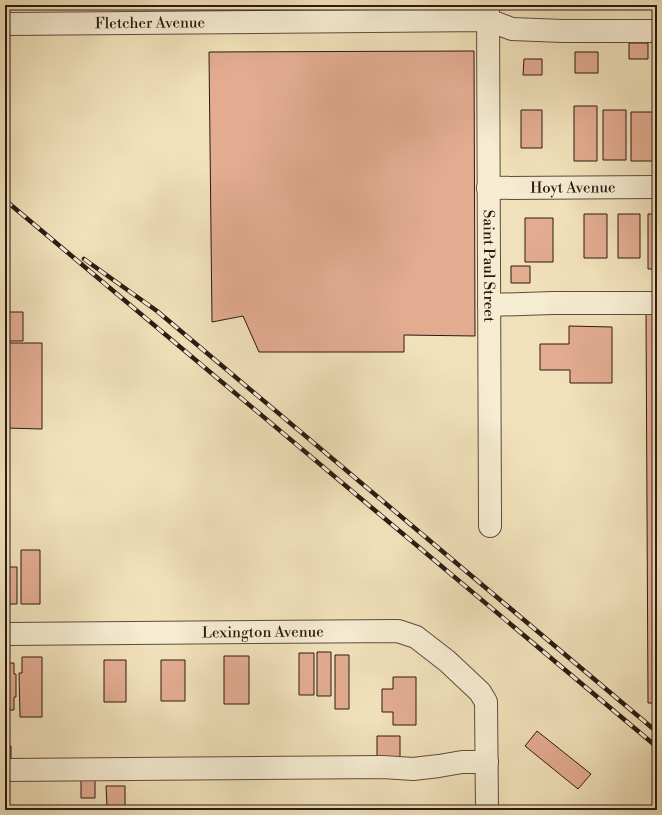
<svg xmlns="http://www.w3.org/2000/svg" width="662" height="815" font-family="'Libre Bodoni',serif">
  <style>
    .building { fill: #e3ac91; stroke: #2c1a13 }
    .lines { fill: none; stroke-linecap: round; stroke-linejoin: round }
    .minor-casing { stroke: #5d4c3d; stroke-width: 24 }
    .minor { stroke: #f6ecd2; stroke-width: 22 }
    .rail-casing { stroke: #2c1a13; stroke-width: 4.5 }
    .rail { stroke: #f6ecd2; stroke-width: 3; stroke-dasharray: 9; stroke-linecap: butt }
    .labels { text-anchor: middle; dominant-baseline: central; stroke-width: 3; stroke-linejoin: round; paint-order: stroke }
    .street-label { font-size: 15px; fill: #2c1a13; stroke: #f6ecd2 }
  </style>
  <rect width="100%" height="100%" fill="#f1e1ba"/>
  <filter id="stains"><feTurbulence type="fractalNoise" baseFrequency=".005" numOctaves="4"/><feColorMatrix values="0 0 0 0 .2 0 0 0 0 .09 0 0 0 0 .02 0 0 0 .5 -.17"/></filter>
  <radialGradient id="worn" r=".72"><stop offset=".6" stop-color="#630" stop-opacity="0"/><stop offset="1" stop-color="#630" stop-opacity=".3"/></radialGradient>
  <path class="building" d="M 629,43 L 648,43 L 648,59 L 629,59 Z
    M 474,51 L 475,336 L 404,335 L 404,352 L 259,352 L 243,316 L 212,322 L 209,52 Z
    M 575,52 L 598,52 L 598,73 L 575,73 Z
    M 524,59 L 542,59 L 542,75 L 523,75 Z
    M 574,106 L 597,106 L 597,161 L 574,161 Z
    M 521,110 L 542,110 L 542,148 L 521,148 Z
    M 603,110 L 626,110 L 626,160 L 603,160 Z
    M 631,112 L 653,112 L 653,161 L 631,161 Z
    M 584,214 L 607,214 L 607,258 L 584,258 Z
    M 618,214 L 640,214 L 640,258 L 618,258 Z
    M 648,214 L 657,214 L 657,269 L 648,269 Z
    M 525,218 L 553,218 L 553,262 L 525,262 Z
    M 511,266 L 530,266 L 530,283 L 511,283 Z
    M 5,312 L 23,312 L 23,341 L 5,341 Z
    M 646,313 L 657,313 L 657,703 L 648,703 Z
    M 569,326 L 612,327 L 612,383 L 570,383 L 570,370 L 540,370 L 540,344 L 569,344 Z
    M 5,343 L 42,343 L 42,429 L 5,428 Z
    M 21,550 L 40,550 L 40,604 L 21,604 Z
    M 5,567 L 17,567 L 17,604 L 5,604 Z
    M 317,652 L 331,652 L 331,696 L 317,696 Z
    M 299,653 L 314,653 L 314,695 L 299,695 Z
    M 335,655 L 349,655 L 349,709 L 335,709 Z
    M 224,656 L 249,656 L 249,704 L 224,704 Z
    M 22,657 L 42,657 L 42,717 L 20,717 L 19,673 L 22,673 Z
    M 104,660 L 126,660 L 126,702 L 104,702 Z
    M 161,660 L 185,660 L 185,701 L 161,701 Z
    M 5,663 L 14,663 L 14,674 L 16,674 L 16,697 L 14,697 L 14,710 L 5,710 Z
    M 393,677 L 416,677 L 416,725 L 393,725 L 393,712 L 382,712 L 382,689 L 393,689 Z
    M 537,731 L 591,774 L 578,789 L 525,746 Z
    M 377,736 L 400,736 L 400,758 L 377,758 Z
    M 5,746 L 11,746 L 11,763 L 5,764 Z
    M 81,779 L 95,779 L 95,798 L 81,798 Z
    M 106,786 L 125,786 L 125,806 L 107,806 Z"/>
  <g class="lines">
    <defs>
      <g id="minor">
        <path id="s1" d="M 488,6 L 490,526"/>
        <path id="s2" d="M 5,24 L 488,20 L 512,29 L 563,31 L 657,31"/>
        <path id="s3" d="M 488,188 L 657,187"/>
        <path d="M 489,305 L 553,303 L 657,303"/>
        <path id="s4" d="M 5,634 L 398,631 L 416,637 L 447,661 L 480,692 L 486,702 L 487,810"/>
        <path d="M 5,770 L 383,767 L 413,769 L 439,766 L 462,762 L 487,762"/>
      </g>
    </defs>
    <use href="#minor" class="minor-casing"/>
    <use href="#minor" class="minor"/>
    <defs>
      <path id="rail" d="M 5,200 L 657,747
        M 84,259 L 157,311 L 657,732"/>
    </defs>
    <use href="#rail" class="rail-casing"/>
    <use href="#rail" class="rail"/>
  </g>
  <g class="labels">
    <g class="street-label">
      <text stroke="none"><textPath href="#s2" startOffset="145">Fletcher Avenue</textPath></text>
      <text stroke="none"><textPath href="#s3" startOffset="85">Hoyt Avenue</textPath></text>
      <text stroke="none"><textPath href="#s1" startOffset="260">Saint Paul Street</textPath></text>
      <text stroke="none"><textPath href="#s4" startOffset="258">Lexington Avenue</textPath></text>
    </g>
  </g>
  <rect width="662" height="815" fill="none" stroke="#f1e1ba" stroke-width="20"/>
  <rect x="6" y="6" width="650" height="803" fill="none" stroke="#2c1a13" stroke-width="2"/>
  <rect x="10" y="10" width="642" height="795" fill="none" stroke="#2c1a13"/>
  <rect width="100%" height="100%" filter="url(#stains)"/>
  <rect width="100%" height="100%" fill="url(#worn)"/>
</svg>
